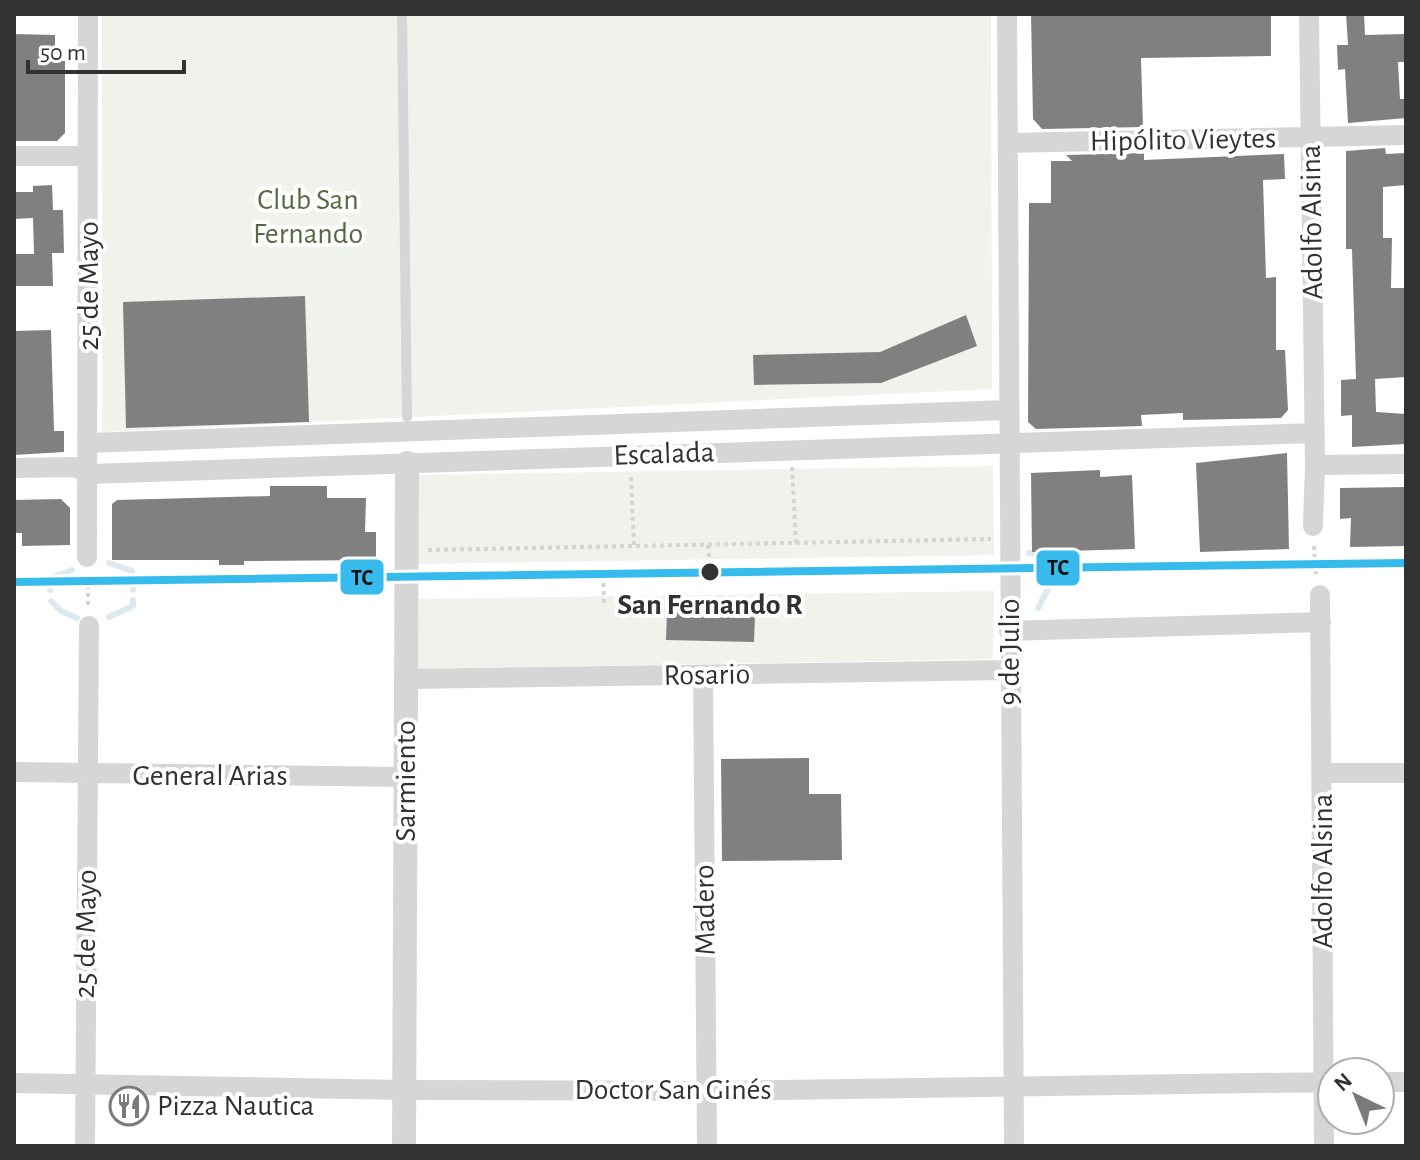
<svg xmlns="http://www.w3.org/2000/svg" width="1420" height="1160" font-family="'Alegreya Sans',sans-serif">
  <style>
    .green { fill: #f0f2ec }
    .lines { fill: none; stroke-linecap: round; stroke-linejoin: round }
    .stream { stroke: #dce9ef; stroke-width: 6 }
    .building { fill: #808080 }
    .path { stroke: #d4d4d4; stroke-width: 4; stroke-dasharray: 4 4; stroke-linecap: butt }
    .service { stroke: #d6d6d6; stroke-width: 10 }
    .minor { stroke: #d6d6d6; stroke-width: 20 }
    .tertiary { stroke: #d6d6d6; stroke-width: 24 }
    .rail-1-casing { stroke: #fff; stroke-width: 14 }
    .rail-1 { stroke: #37bbed; stroke-width: 8 }
    .stop-dot { fill: #323232; stroke: #fff; stroke-width: 3 }
    .labels { text-anchor: middle; dominant-baseline: central; stroke-width: 8; stroke-linejoin: round; paint-order: stroke }
    .street-label { font-size: 30px; fill: #323232; stroke: #fff }
    .park-label { font-size: 30px; fill: #586a43; stroke: #fff }
    .stop-label { font-size: 30px; font-weight: bold; fill: #323232; stroke: #fff }
    .poi-label { font-size: 30px; fill: #323232; stroke: #fff; text-anchor: start }
    .line-badge { stroke: #fff; stroke-width: 3 }
    .pale-badge-label { font-size: 22px; text-anchor: middle; font-weight: bold; fill: #111 }
  </style>
  <rect width="100%" height="100%" fill="#fff"/>
  <path class="green" d="M 102,14 L 991,14 L 992,389 L 102,432 Z
    M 993,466 L 994,555 L 418,564 L 417,475 Z
    M 994,591 L 993,659 L 417,669 L 416,599 Z"/>
  <g class="lines">
    <path class="stream" d="M 1029,553 L 1047,555 L 1048,562
      M 109,563 L 132,571 L 132,575
      M 1048,576 L 1048,578
      M 51,578 L 72,570
      M 133,587 L 133,590
      M 50,590 L 50,588
      M 51,601 L 61,611 L 77,618
      M 1038,608 L 1048,589
      M 109,617 L 133,606 L 133,600"/>
  </g>
  <path class="building" d="M 1031,14 L 1271,14 L 1271,56 L 1141,58 L 1143,127 L 1042,129 L 1033,119 Z
    M 1346,14 L 1364,14 L 1365,35 L 1406,34 L 1406,62 L 1398,62 L 1400,99 L 1406,99 L 1406,118 L 1348,123 L 1345,69 L 1338,70 L 1337,45 L 1348,45 Z
    M 14,34 L 55,35 L 55,61 L 65,61 L 65,133 L 57,141 L 15,141 Z
    M 1385,148 L 1386,154 L 1406,153 L 1406,185 L 1383,187 L 1383,238 L 1392,238 L 1391,288 L 1406,288 L 1406,377 L 1375,379 L 1376,412 L 1406,414 L 1406,444 L 1352,447 L 1352,415 L 1341,416 L 1341,380 L 1356,379 L 1352,249 L 1346,249 L 1346,151 Z
    M 1144,153 L 1144,160 L 1284,154 L 1285,179 L 1263,180 L 1266,278 L 1276,277 L 1276,350 L 1285,350 L 1288,410 L 1281,418 L 1183,420 L 1183,413 L 1141,415 L 1142,426 L 1036,429 L 1028,422 L 1029,203 L 1051,203 L 1051,161 L 1072,161 L 1066,155 Z
    M 52,185 L 53,210 L 63,210 L 64,253 L 52,253 L 53,286 L 14,286 L 14,254 L 34,254 L 33,218 L 14,219 L 14,192 L 33,192 L 33,186 Z
    M 305,296 L 309,422 L 126,428 L 123,302 Z
    M 966,315 L 977,346 L 881,383 L 754,385 L 753,355 L 880,352 Z
    M 51,330 L 54,431 L 64,431 L 64,452 L 14,455 L 14,331 Z
    M 1287,453 L 1289,549 L 1200,552 L 1196,463 Z
    M 1100,470 L 1100,477 L 1132,475 L 1135,549 L 1032,552 L 1031,473 Z
    M 270,486 L 327,486 L 327,498 L 366,498 L 365,532 L 376,532 L 376,560 L 244,561 L 244,565 L 219,565 L 219,560 L 112,560 L 112,504 L 117,500 L 270,496 Z
    M 1406,487 L 1406,546 L 1350,547 L 1351,518 L 1340,519 L 1340,488 Z
    M 61,499 L 70,508 L 70,545 L 22,546 L 22,533 L 14,533 L 14,500 Z
    M 667,611 L 755,612 L 754,642 L 666,640 Z
    M 809,758 L 809,794 L 841,794 L 842,860 L 722,861 L 721,759 Z"/>
  <g class="lines">
    <path class="path" d="M 792,467 L 796,543
      M 631,477 L 634,546
      M 708,545 L 710,566
      M 1314,546 L 1316,577
      M 428,550 L 991,539
      M 603,567 L 604,604
      M 88,577 L 88,608"/>
    <path class="service" d="M 402,14 L 407,417"/>
    <path class="minor" d="M 1007,14 L 1014,1146
      M 1309,14 L 1315,465 L 1313,526
      M 1008,143 L 1406,135
      M 14,156 L 88,156
      M 89,443 L 1007,410
      M 1315,465 L 1406,464
      M 14,468 L 74,467 L 89,474 L 1314,433
      M 87,557 L 88,14
      M 1320,595 L 1324,1146
      M 1009,631 L 1321,622
      M 703,675 L 707,1146
      M 406,679 L 1009,670
      M 14,772 L 406,777
      M 1323,773 L 1406,773
      M 1380,1082 L 1406,1082
      M 14,1083 L 405,1090 L 707,1091 L 1332,1082
      M 85,1146 L 89,626"/>
    <path class="tertiary" d="M 404,1146 L 407,463"/>
    <defs>
      <path id="rail-1" d="M 14,582 L 1406,563"/>
    </defs>
    <use href="#rail-1" class="rail-1-casing"/>
    <use href="#rail-1" class="rail-1"/>
  </g>
  <defs>
    <symbol id="restaurant-ring" viewBox="-11 -11 22 22"><circle r="9.5" fill="#fff" stroke="#7a7a7a" stroke-width="1.5"/><path d="M-5-6h1v4h1v-4h1v4h1v-4h1v5L-1.5 .5V6h-2V.5L-5-1ZM5-6V6H3V1.5H1.5Q1.5-4 5-6Z" fill="#7a7a7a"/></symbol>
  </defs>
  <g fill-rule="evenodd">
    <use href="#restaurant-ring" x="107" y="1084" width="44" height="44"/>
  </g>
  <circle class="stop-dot" cx="710" cy="572" r="10"/>
  <g class="labels">
    <g class="street-label">
      <text transform="translate(1183 140) rotate(-1)">Hipólito Vieytes</text>
      <text transform="translate(1312 222) rotate(-91)">Adolfo Alsina</text>
      <text transform="translate(89 286) rotate(-90)">25 de Mayo</text>
      <text transform="translate(664 454) rotate(-2)">Escalada</text>
      <text transform="translate(1010 652) rotate(-90)">9 de Julio</text>
      <text transform="translate(707 675) rotate(-1)">Rosario</text>
      <text x="210" y="776">General Arias</text>
      <text transform="translate(406 781) rotate(-90)">Sarmiento</text>
      <text transform="translate(1323 871) rotate(-90)">Adolfo Alsina</text>
      <text transform="translate(705 910) rotate(-91)">Madero</text>
      <text transform="translate(86 934) rotate(-89)">25 de Mayo</text>
      <text x="673" y="1090">Doctor San Ginés</text>
    </g>
    <g class="park-label">
      <text x="308" y="200">Club San<tspan x="308" dy="34">Fernando</tspan></text>
    </g>
    <g class="stop-label">
      <text x="710" y="605">San Fernando R</text>
    </g>
    <g class="poi-label">
      <text x="157" y="1106">Pizza Nautica</text>
    </g>
  </g>
  <g class="line-badge">
    <rect x="1035" y="549" width="46" height="38" rx="8" fill="#37bbed"/>
    <rect x="339" y="558" width="46" height="38" rx="8" fill="#37bbed"/>
  </g>
  <g class="pale-badge-label">
    <text x="1058" y="575">TC</text>
    <text x="362" y="585">TC</text>
  </g>
  <rect width="1420" height="1160" fill="none" stroke="#323232" stroke-width="32"/>
  <g transform="translate(1356 1096) rotate(317)"><circle r="38" fill="#ffffff" stroke="#adadad" stroke-width="2"/>
  <path d="M0-6L14 30L0 20L-14 30Z" fill="#7a7a7a"/>
  <text y="-12" font-size="22" font-weight="bold" text-anchor="middle" fill="#323232">N</text>
  </g>
  <path d="M28 60v12h156v-12" fill="none" stroke="#323232" stroke-width="4"/>
  <text x="40" y="60" font-size="24" fill="#323232" stroke="#ffffff" stroke-width="6" paint-order="stroke">50 m</text>
</svg>
